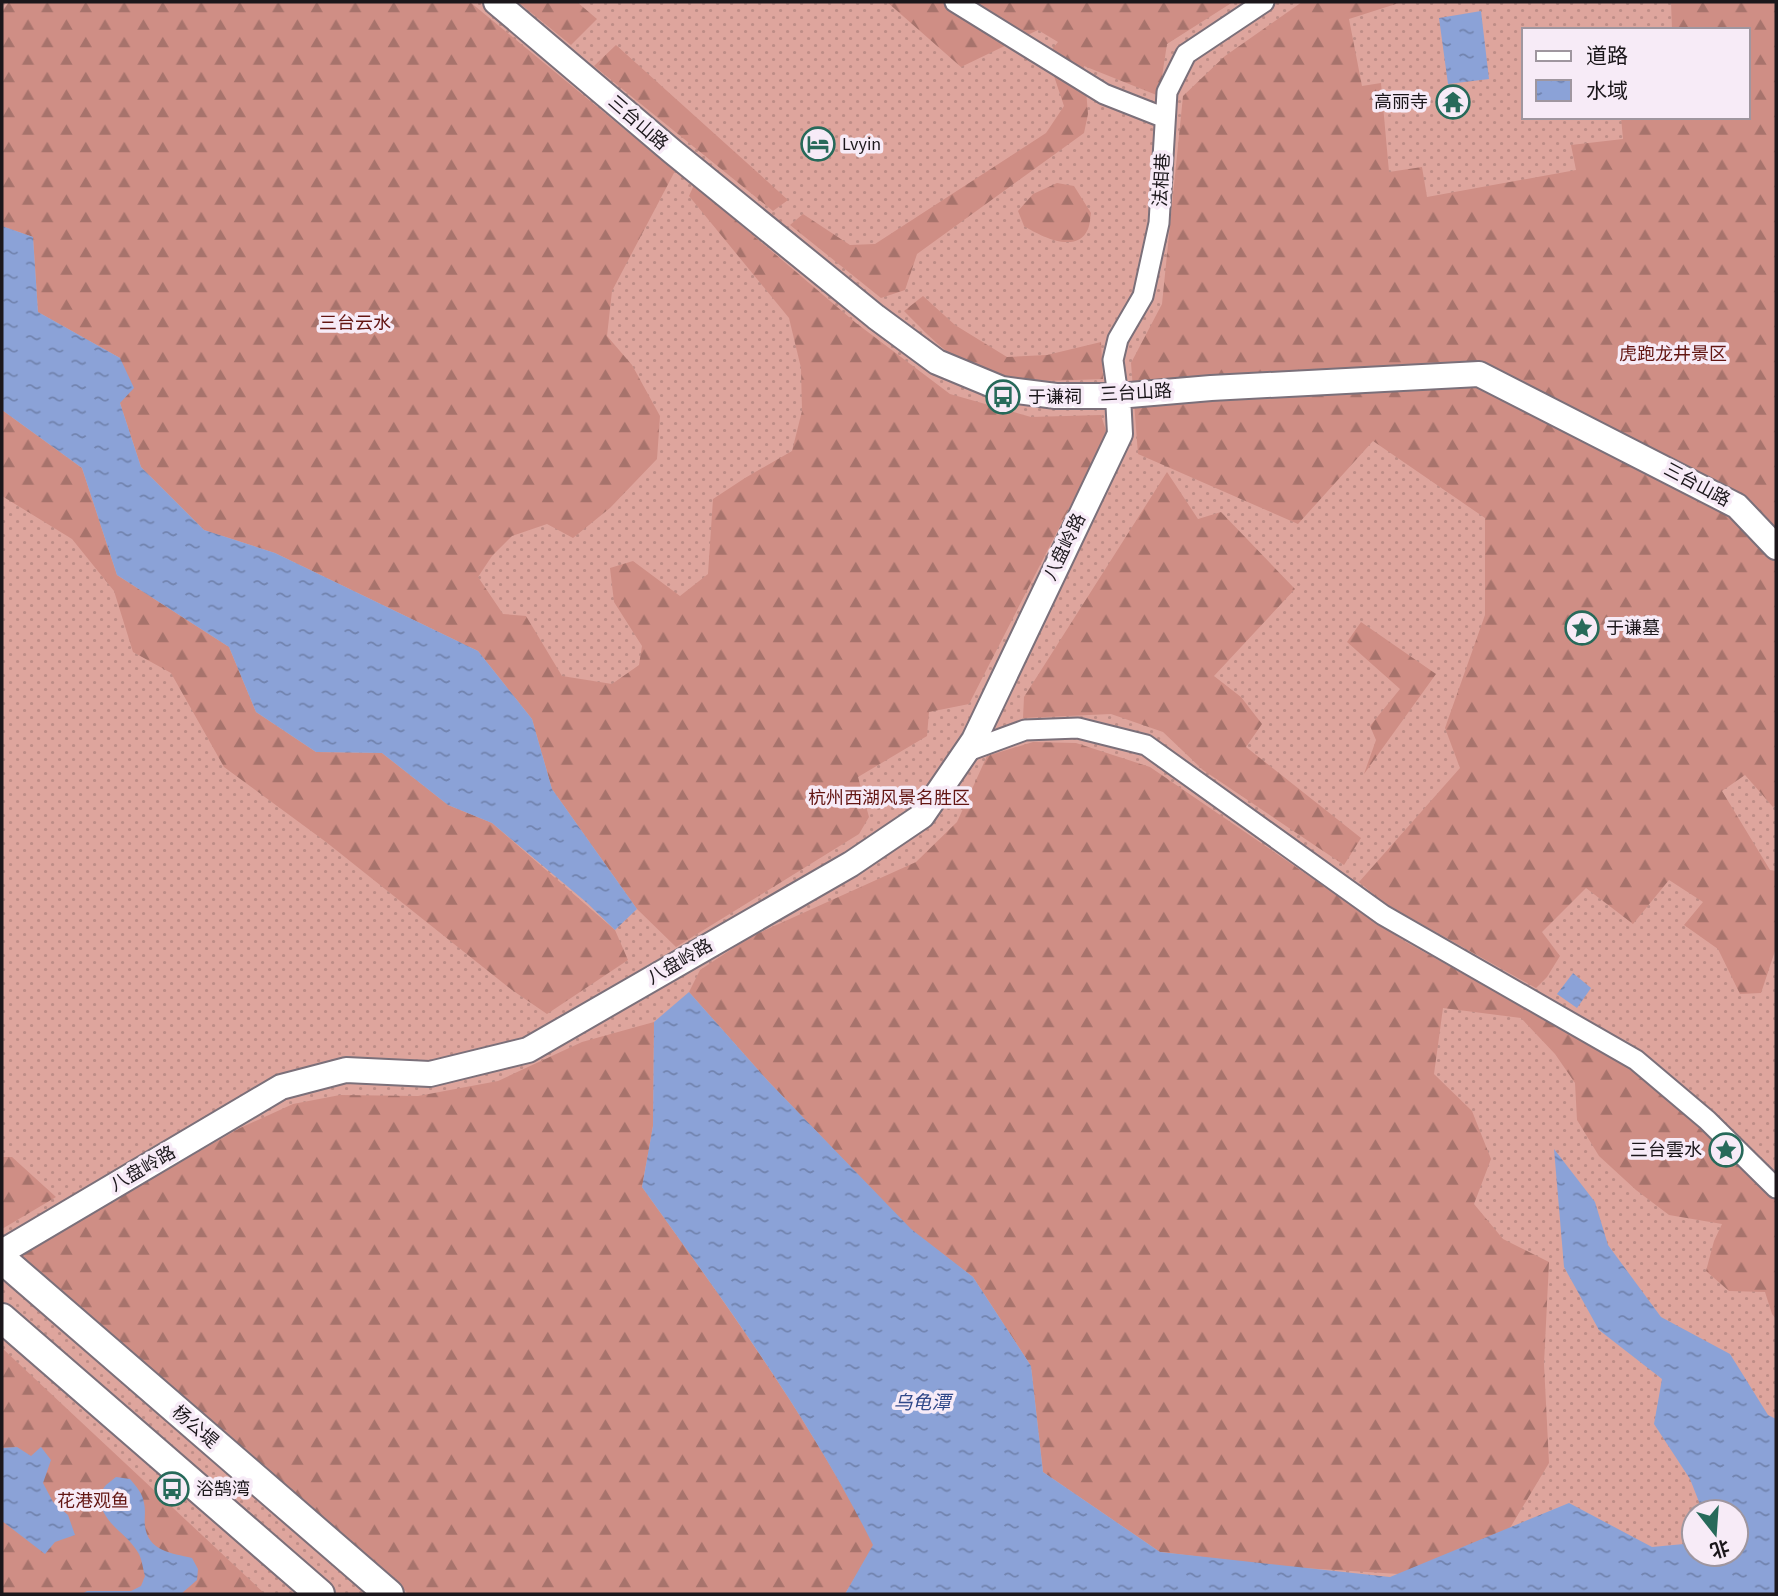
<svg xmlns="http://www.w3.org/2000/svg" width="1778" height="1596" font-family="'Source Sans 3','Noto Sans SC',sans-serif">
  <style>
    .grass { fill: url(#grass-dots); fill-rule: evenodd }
    .forest { fill: url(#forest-firs) }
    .water { fill: url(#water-ripples) }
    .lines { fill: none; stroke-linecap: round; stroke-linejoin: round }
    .minor-casing { stroke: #7b707a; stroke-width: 23 }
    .tertiary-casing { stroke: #7b707a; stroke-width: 28 }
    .secondary-casing { stroke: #7b707a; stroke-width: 32 }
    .minor { stroke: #fff; stroke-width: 19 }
    .tertiary { stroke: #fff; stroke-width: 24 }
    .secondary { stroke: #fff; stroke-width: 28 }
    .labels { text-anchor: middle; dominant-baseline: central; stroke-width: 7; stroke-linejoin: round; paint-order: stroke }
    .poi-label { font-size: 18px; fill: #1b171b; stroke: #f7ebf7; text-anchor: start }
    .street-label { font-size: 18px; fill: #1b171b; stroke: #f7ebf7 }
    .park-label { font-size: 18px; fill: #631512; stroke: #f7ebf7 }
    .water-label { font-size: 19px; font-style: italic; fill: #304889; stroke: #f7ebf7 }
  </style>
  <defs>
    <pattern id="grass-dots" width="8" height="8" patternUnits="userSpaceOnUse" patternTransform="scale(1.75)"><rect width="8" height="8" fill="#dea59d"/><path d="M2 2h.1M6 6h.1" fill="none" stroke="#be8d87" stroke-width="1.8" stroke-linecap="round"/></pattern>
    <pattern id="forest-firs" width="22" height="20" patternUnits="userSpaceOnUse" patternTransform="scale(1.75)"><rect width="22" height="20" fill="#cf8e85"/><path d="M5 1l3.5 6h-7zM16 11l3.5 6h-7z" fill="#a7736c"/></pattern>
    <pattern id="water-ripples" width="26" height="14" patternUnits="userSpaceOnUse" patternTransform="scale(1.75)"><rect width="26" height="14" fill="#8ba2d7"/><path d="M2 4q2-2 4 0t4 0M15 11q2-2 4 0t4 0" fill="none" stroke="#7183ae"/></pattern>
  </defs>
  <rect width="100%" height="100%" fill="#eadee9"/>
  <path class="grass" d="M 2,2 L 1776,2 L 1776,1594 L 2,1594 ZM 1524,30 L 1748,30 L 1748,117 L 1524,117 ZM 1694,1512 L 1736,1512 L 1736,1554 L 1694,1554 Z"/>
  <path class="forest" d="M 9,2 L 470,2 L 675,171 L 612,291 L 607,336 L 632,365 L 660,416 L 657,459 L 610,508 L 573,538 L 547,524 L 512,536 L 492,556 L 478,577 L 503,614 L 526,616 L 562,676 L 612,684 L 639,665 L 642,646 L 614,602 L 610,568 L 633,561 L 680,596 L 708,574 L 713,499 L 745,478 L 792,451 L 802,411 L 801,368 L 789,318 L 689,196 L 694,185 L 856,323 L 950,394 L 1031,417 L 1101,415 L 1107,434 L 969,704 L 929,712 L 927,736 L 858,777 L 869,817 L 859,834 L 676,947 L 637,909 L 552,789 L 532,719 L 478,651 L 275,553 L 204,530 L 141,467 L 120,403 L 120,358 L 38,312 L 33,237 L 2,226 L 2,11 Z
    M 518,2 L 577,2 L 597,19 L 571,45 Z
    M 887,2 L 1233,2 L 1167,44 L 1159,96 L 1084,66 L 1088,114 L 1084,133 L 917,254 L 905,290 L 881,298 L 790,225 L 803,214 L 850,245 L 875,244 L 1046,133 L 1064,106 L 1047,55 L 1058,42 L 1038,30 L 961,67 Z
    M 1302,2 L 1402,2 L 1349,19 L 1362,86 L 1381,83 L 1389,172 L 1422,167 L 1427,197 L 1576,170 L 1571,145 L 1623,139 L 1621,117 L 1748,117 L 1748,30 L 1672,30 L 1671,2 L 1776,2 L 1776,805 L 1773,807 L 1745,775 L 1722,791 L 1770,870 L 1776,871 L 1776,948 L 1761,993 L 1740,994 L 1718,949 L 1684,925 L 1703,902 L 1669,880 L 1633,924 L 1586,888 L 1542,932 L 1560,956 L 1547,977 L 1536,988 L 1384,903 L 1359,882 L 1460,768 L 1445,728 L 1485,615 L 1485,518 L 1373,441 L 1298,524 L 1138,454 L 1131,363 L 1162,304 L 1183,96 L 1225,56 Z
    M 616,45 L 788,200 L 773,211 L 594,66 Z
    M 1057,183 L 1074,186 L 1091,213 C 1090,218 1090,225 1088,229 C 1077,255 1040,236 1024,226 L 1018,211 L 1033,194 Z
    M 923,296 L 955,325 L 1007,357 L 1047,355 L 1101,342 L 1103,379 C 1062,380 1013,386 975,369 C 947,356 925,332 904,311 Z
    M 2,410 L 82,468 L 117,575 L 229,647 L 256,712 L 316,752 L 382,753 L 448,805 L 492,823 L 615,930 L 628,960 L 547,1014 L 512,990 L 326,842 L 224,767 L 171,673 L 133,652 L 114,591 L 72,539 L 2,496 Z
    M 1167,472 L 1198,519 L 1221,512 L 1295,589 L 1214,676 L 1241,697 L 1262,724 L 1246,747 L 1361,838 L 1344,865 L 1203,770 L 1163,732 L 1111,714 L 1023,718 L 1024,697 Z
    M 1361,622 L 1436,674 L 1364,774 L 1376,740 L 1370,726 L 1400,689 L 1347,642 Z
    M 1033,742 L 1076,743 L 1150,767 L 1404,941 L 1629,1065 L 1776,1198 L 1776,1319 L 1772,1314 L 1765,1292 L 1729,1291 L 1706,1271 L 1714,1241 L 1722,1224 L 1669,1215 L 1636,1190 L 1599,1156 L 1577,1120 L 1575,1083 L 1555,1054 L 1521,1018 L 1443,1008 L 1434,1074 L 1472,1111 L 1491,1159 L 1474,1204 L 1503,1239 L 1549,1262 L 1544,1364 L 1549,1463 L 1510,1528 L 1399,1574 L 1286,1567 L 1160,1552 L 1043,1472 L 1031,1366 L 973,1277 L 911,1230 L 768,1081 L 689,992 L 700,970 L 750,937 L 916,862 L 957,822 L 987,756 Z
    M 654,1022 L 653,1126 L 642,1187 C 725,1303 809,1418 874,1545 L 845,1594 L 409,1594 L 13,1258 L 240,1128 L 293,1104 L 340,1095 L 418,1096 L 498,1081 L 582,1042 Z
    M 2,1157 L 12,1157 L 56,1197 L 2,1229 Z
    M 2,1348 L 265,1594 L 2,1594 Z"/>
  <path class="water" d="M 1481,11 L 1489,79 L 1448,84 L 1439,18 Z
    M 2,226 L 33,237 L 38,312 L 120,358 L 134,388 L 120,403 L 141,467 L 204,530 L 275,553 L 478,651 L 532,719 L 552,789 L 637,909 L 615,930 L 586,902 L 492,823 L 448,805 L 382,753 L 316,752 L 256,712 L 229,647 L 117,575 L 82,468 L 2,410 Z
    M 1573,973 L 1591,988 L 1577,1008 L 1557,994 Z
    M 689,992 L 768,1081 L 911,1229 L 973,1277 L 1031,1366 L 1043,1472 L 1160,1552 L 1390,1577 L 1569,1503 L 1652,1547 L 1684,1544 L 1694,1527 L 1694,1554 L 1736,1554 L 1736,1512 L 1703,1512 L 1690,1479 L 1654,1424 L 1662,1379 L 1599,1330 L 1564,1267 L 1554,1149 L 1595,1202 L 1608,1245 L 1661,1317 L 1730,1354 L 1768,1415 L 1776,1419 L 1776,1594 L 845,1594 L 873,1545 C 809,1417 725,1303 642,1187 L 653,1126 L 654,1022 Z
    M 17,1447 L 31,1456 L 41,1447 L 51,1460 L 43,1483 L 53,1502 L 68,1515 L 75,1535 L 55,1542 L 45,1554 L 2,1521 L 2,1448 Z
    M 116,1477 L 130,1479 C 136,1486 143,1494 144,1503 C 146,1511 144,1519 145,1526 C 148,1551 171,1553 192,1558 L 198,1569 L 197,1580 L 181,1594 L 82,1594 L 87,1591 L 131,1591 L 141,1586 L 145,1576 C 143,1569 142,1560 139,1554 C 125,1530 101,1525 99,1494 L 106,1485 Z"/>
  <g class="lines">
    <defs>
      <path id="minor" d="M 955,2 L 1104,94 L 1165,118
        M 1118,396 L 1113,360 L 1118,339 L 1143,296 L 1159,223 L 1167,92 L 1186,54 L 1264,2
        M 965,752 L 1025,730 L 1078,728 L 1146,745 L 1383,915 L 1636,1060 L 1707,1120 L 1776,1188"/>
      <path id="tertiary" d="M 496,2 L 673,152 L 876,317 L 937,362 L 1002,389 L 1056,396 L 1118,396 L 1211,388 L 1479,374 L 1737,506 L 1776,547
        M 2,1252 L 281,1087 L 346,1070 L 430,1074 L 528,1050 L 851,864 L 922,816 L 974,740 L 1120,434 L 1118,396"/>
      <path id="secondary" d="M 2,1259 L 389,1594
        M 2,1318 L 320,1594"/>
    </defs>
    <use href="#minor" class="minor-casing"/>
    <use href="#tertiary" class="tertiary-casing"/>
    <use href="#secondary" class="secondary-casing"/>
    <use href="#minor" class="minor"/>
    <use href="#tertiary" class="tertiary"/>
    <use href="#secondary" class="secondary"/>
  </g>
  <defs>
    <symbol id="temple-ring" viewBox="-11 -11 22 22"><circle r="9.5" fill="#f7ebf7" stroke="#276a5a" stroke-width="1.5"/><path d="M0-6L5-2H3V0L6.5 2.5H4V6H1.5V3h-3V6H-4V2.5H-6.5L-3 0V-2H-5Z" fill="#276a5a"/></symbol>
    <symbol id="hotel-ring" viewBox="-11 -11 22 22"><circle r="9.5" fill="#f7ebf7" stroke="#276a5a" stroke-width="1.5"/><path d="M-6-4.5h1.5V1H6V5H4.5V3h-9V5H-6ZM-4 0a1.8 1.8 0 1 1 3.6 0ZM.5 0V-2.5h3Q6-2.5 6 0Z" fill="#276a5a"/></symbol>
    <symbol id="bus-ring" viewBox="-11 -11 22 22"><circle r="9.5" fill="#f7ebf7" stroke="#276a5a" stroke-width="1.5"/><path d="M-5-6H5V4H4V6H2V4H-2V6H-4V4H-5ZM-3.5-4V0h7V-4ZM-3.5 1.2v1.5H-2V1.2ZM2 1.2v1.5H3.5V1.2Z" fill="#276a5a"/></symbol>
    <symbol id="sight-ring" viewBox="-11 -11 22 22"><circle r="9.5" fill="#f7ebf7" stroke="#276a5a" stroke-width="1.5"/><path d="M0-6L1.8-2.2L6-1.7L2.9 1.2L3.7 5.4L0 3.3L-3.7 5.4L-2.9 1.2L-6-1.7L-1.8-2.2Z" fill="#276a5a"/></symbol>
  </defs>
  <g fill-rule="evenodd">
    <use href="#temple-ring" x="1434" y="83" width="38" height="38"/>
    <use href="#hotel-ring" x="799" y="125" width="38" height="38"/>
    <use href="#bus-ring" x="984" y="378" width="38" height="38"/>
    <use href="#sight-ring" x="1563" y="609" width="38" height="38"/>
    <use href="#sight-ring" x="1707" y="1131" width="38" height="38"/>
    <use href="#bus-ring" x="153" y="1470" width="38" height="38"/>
  </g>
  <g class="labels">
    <g class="poi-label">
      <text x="1428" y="102" text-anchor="end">高丽寺</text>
      <text x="842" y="144">Lvyin</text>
      <text x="1028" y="397">于谦祠</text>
      <text x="1606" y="628">于谦墓</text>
      <text x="1702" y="1150" text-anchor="end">三台雲水</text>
      <text x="196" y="1489">浴鹄湾</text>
    </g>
    <g class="street-label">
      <text transform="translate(638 123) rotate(41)">三台山路</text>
      <text transform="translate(1162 180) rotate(-87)">法相巷</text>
      <text transform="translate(1136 393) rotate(-3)">三台山路</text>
      <text transform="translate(1697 485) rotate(28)">三台山路</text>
      <text transform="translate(1065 547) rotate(-64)">八盘岭路</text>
      <text transform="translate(680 962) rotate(-30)">八盘岭路</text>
      <text transform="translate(143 1169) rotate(-30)">八盘岭路</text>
      <text transform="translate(195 1427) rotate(41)">杨公堤</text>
    </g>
    <g class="park-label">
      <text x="355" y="323">三台云水</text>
      <text x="1673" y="354">虎跑龙井景区</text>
      <text x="889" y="798">杭州西湖风景名胜区</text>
      <text x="93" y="1501">花港观鱼</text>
    </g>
    <g class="water-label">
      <text x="922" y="1403">乌龟潭</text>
    </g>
  </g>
  <rect width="1778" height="1596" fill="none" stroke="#1b171b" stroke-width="7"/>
  <rect x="1522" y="28" width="228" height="91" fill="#f7ebf7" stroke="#9f969f" stroke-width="2"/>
  <rect x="1536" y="51" width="35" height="10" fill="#ffffff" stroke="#9f969f" stroke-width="2"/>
  <text x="1586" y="63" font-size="21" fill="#1b171b">道路</text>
  <rect x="1536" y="80" width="35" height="21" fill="url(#water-ripples)" stroke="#9f969f" stroke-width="2"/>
  <text x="1586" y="98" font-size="21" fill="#1b171b">水域</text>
  <g transform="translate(1715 1533) rotate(163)"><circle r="33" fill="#f7ebf7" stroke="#9f969f" stroke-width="2"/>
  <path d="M0-5L12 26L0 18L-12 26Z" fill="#276a5a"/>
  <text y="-10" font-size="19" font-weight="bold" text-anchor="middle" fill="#1b171b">北</text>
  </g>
</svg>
